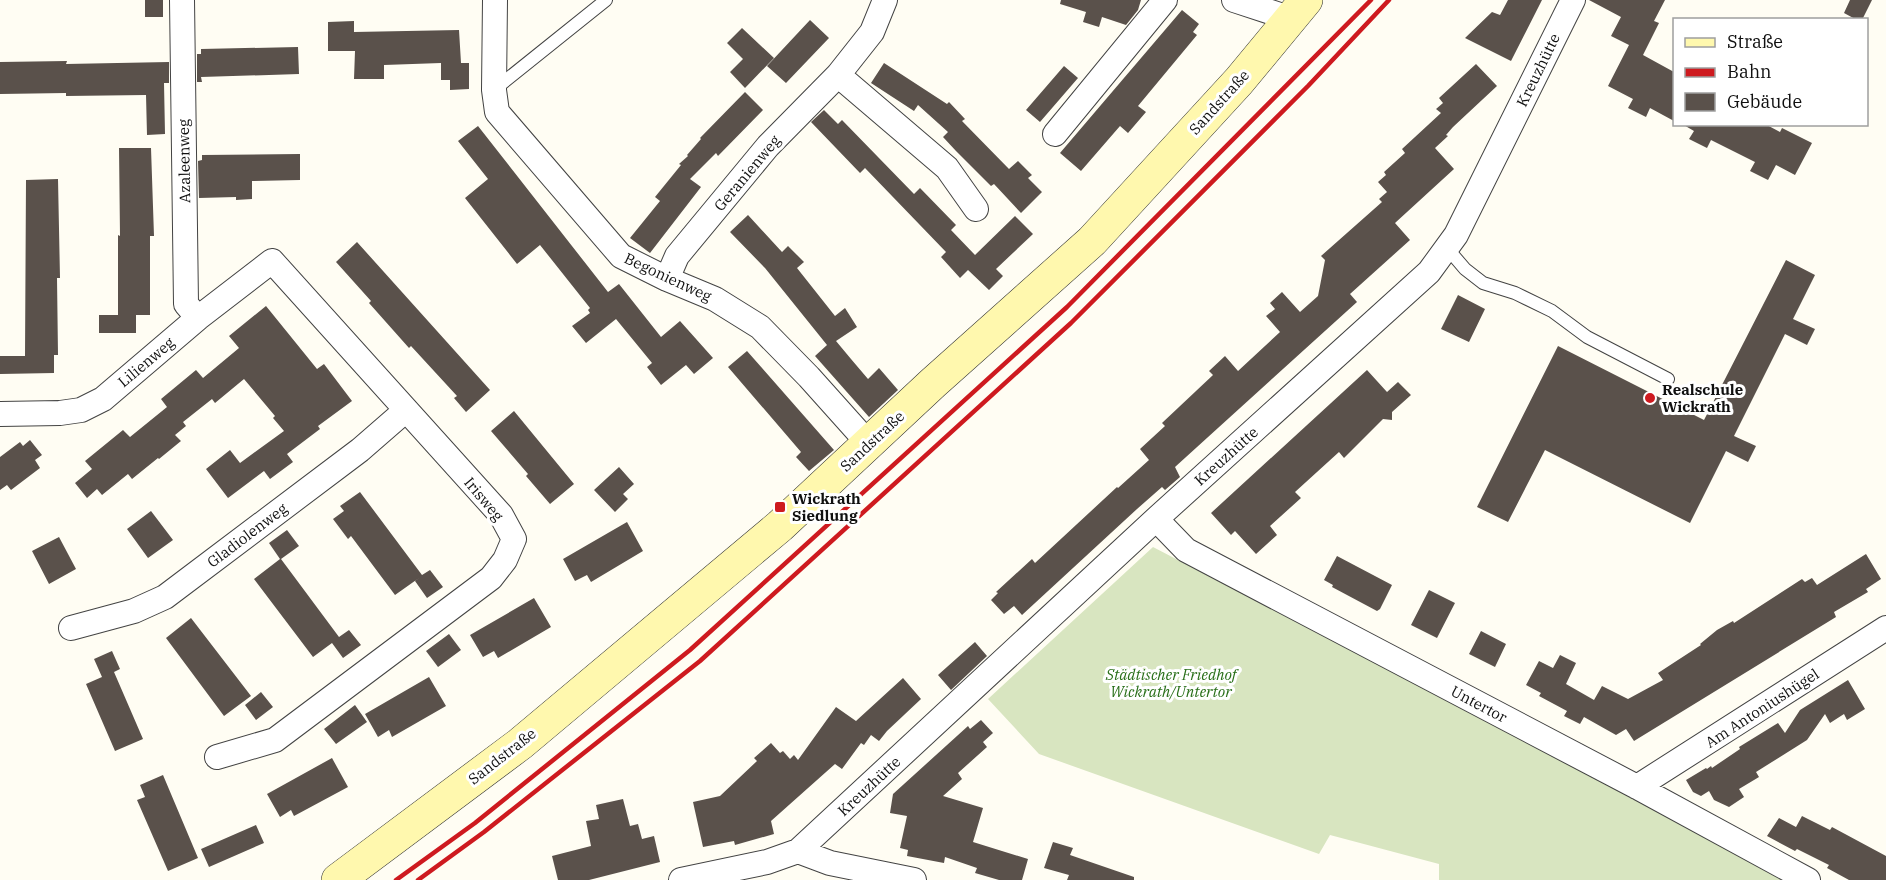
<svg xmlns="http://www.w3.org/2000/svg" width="1886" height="880" font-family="'IBM Plex Serif',serif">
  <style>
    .cemetery { fill: #d8e5c0 }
    .building { fill: #5a514b }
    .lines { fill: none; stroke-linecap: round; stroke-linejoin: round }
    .service-casing { stroke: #434343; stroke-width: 14 }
    .minor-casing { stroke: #434343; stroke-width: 26 }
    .secondary-casing { stroke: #323232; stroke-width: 34 }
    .service { stroke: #fff; stroke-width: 12 }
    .minor { stroke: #fff; stroke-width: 24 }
    .secondary { stroke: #fff8ae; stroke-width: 33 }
    .rail { stroke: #ce1a1f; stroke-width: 4.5 }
    .poi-dot { fill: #ce1a1f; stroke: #fff; stroke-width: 2 }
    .labels { text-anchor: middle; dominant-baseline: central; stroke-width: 6; stroke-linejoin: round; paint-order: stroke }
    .street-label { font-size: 15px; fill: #101010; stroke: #fff }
    .poi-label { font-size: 15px; font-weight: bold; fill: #101010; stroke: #fff; text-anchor: start }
    .park-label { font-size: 15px; font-style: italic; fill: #296f19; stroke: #fff }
  </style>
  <rect width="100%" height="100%" fill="#fffdf3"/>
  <path class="cemetery" d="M 1153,547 L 1792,880 L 1439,880 L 1439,864 L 1330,835 L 1319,854 L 1039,754 L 988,699 Z"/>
  <path class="building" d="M 145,0 L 163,0 L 163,17 L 145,17 Z
    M 1061,0 L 1141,0 L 1138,10 L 1126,25 L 1102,17 L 1099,27 L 1083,22 L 1086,12 L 1060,4 Z
    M 1508,0 L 1542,0 L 1511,61 L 1465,38 L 1492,12 L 1500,15 Z
    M 1589,0 L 1665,0 L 1654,21 L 1659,23 L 1643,55 L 1674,72 L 1674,121 L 1650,108 L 1646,117 L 1628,108 L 1633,99 L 1608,86 L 1629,45 L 1611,36 L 1621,17 Z
    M 1850,0 L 1872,0 L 1862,20 L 1857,20 L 1844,13 Z
    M 1182,10 L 1199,24 L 1193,32 L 1197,35 L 1138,106 L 1146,112 L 1128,133 L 1120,126 L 1081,171 L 1060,153 Z
    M 810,20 L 829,38 L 786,83 L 767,66 Z
    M 354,21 L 354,32 L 459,30 L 461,63 L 469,63 L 469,89 L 450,90 L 450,80 L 441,80 L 441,63 L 384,65 L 384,79 L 354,79 L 355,51 L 328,51 L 328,22 Z
    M 742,28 L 774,58 L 745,88 L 730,72 L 743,59 L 727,43 Z
    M 298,47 L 299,74 L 201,77 L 202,82 L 197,82 L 197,54 L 201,54 L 201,49 Z
    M 67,61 L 66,64 L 169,62 L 169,83 L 164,83 L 165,134 L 147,135 L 146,95 L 66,96 L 66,93 L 0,94 L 0,62 Z
    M 884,63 L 947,104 L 949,102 L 965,119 L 962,121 L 1009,169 L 1018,161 L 1032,175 L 1028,178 L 1042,192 L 1021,213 L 994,184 L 991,186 L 956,151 L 943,137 L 948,132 L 918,105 L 914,111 L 871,83 Z
    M 1476,64 L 1497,86 L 1453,127 L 1446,135 L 1448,136 L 1435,148 L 1454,169 L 1395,223 L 1410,240 L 1350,294 L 1357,302 L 1175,467 L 1180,477 L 1165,490 L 1162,487 L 1137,509 L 1022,615 L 1014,606 L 1004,614 L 991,600 L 998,593 L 996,592 L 1032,559 L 1035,563 L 1117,487 L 1118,488 L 1149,460 L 1140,449 L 1165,426 L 1162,423 L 1213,375 L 1209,371 L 1225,356 L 1238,371 L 1280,332 L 1266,316 L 1275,309 L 1270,303 L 1282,292 L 1300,312 L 1318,296 L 1325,260 L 1321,256 L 1382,202 L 1379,199 L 1387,192 L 1378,182 L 1386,175 L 1384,172 L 1405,153 L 1402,149 L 1441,113 L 1436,109 L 1443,103 L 1439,98 Z
    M 1064,66 L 1078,78 L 1040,122 L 1026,110 Z
    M 745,92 L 763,110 L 718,156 L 716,153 L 690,179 L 701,187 L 650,253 L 630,238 L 660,201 L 655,197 L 681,165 L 679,164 L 688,156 L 687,155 L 701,139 L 700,138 Z
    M 824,110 L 838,124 L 842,120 L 914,194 L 920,188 L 956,225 L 951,230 L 975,255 L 1015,216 L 1033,234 L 996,269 L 1003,276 L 989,290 L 968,270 L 960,278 L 941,257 L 946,252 L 865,168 L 860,173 L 811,122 Z
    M 1682,124 L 1765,124 L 1780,132 L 1782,128 L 1812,143 L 1795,175 L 1776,165 L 1768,180 L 1750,171 L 1755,162 L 1711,140 L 1707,148 L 1689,139 L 1694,131 Z
    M 478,126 L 608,292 L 619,284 L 661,337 L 680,321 L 713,358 L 694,374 L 686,365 L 661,385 L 647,367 L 652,363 L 616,319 L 586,343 L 572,326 L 590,313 L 588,310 L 590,308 L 540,245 L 517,264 L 465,198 L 488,179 L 458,141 Z
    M 119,148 L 151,148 L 154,236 L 150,236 L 150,315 L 136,315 L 136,333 L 99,333 L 99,315 L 118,315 L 118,235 L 120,236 Z
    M 300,154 L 300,180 L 252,181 L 252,199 L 236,200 L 236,197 L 199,198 L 198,161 L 202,160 L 202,155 Z
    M 58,179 L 60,278 L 57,278 L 58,355 L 54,355 L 54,373 L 0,374 L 0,356 L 25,356 L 26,180 Z
    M 748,215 L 782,252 L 788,246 L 804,262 L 797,268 L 835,316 L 845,308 L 857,327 L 836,341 L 851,359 L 868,379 L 879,368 L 898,390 L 869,417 L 815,356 L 827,345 L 765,268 L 730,232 Z
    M 357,242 L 490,390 L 466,412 L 454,398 L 457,396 L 411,346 L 409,348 L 369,303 L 371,301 L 336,262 Z
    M 1786,260 L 1815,275 L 1793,319 L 1815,329 L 1807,345 L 1785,334 L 1734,436 L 1756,446 L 1748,462 L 1726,451 L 1690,523 L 1545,450 L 1508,522 L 1477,507 L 1558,346 L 1704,420 Z
    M 1458,295 L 1485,309 L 1469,342 L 1441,329 Z
    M 266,306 L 317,369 L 324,364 L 352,401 L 318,426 L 320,429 L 287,454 L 293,462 L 270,479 L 264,471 L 228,498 L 206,469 L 230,450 L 240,463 L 284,431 L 273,418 L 275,416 L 244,379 L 215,403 L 212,399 L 183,422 L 186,426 L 175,435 L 181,441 L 159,459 L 158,458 L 132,479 L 128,474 L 102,495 L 97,489 L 87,498 L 75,483 L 92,469 L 85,461 L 123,430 L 130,437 L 167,407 L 161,399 L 196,370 L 203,378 L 239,348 L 229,336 Z
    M 747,351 L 834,450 L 809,471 L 796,457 L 801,452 L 728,367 Z
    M 1367,370 L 1387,392 L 1398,382 L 1411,395 L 1392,412 L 1392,420 L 1383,419 L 1344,458 L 1339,452 L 1295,492 L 1301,498 L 1270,526 L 1277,535 L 1256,554 L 1235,531 L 1231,535 L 1211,513 Z
    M 514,411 L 574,484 L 550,504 L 526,476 L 528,474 L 491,431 Z
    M 30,440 L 42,455 L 35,460 L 40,468 L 11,490 L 7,485 L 0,490 L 0,457 L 20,442 L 23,446 Z
    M 619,467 L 634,484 L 623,494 L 628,499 L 615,512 L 594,490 Z
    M 360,492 L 422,575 L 430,570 L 443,587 L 427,598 L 415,581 L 419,578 L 395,595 L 351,536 L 348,539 L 333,519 L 344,511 L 340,506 Z
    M 151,511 L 173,540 L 148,558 L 127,529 Z
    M 627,522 L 643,551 L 591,582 L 587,575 L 575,581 L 563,559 Z
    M 287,530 L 299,546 L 281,559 L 339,637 L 349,630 L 361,645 L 343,658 L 332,643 L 313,657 L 254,579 L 280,559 L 269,543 Z
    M 59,537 L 76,569 L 49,584 L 32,551 Z
    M 1866,554 L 1881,579 L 1866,589 L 1868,592 L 1834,612 L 1836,617 L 1634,741 L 1626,729 L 1616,735 L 1584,717 L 1580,724 L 1564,716 L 1567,711 L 1539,696 L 1541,693 L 1526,685 L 1539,661 L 1553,668 L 1560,655 L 1576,663 L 1566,684 L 1594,700 L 1602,686 L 1628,699 L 1663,680 L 1658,673 L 1701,645 L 1700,644 L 1717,630 L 1733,621 L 1734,623 L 1802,579 L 1805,582 L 1812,578 L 1817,585 Z
    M 1337,556 L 1392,585 L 1380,609 L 1377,611 L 1332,587 L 1333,585 L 1324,580 Z
    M 1429,590 L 1455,603 L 1437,638 L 1411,625 Z
    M 534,598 L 551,627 L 498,658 L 494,651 L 483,657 L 470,635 Z
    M 191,618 L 251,696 L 224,716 L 166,638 Z
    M 1481,631 L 1506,644 L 1495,667 L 1469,654 Z
    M 449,634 L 461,650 L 438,667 L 426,651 Z
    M 975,642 L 987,656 L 951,690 L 938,675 Z
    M 112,651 L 120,669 L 114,672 L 143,739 L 115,751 L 86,684 L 102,677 L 94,659 Z
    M 429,677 L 446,706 L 392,737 L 389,730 L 378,737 L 365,714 Z
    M 903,678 L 921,699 L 887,731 L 879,741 L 871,735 L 864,745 L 861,743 L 842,769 L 835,764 L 771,821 L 774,834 L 735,845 L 734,841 L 703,847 L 693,802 L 720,796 L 757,761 L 754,758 L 771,743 L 780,753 L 783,751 L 790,759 L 794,755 L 798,760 L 836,707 L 856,721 Z
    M 1848,680 L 1865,709 L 1847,720 L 1844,714 L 1830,723 L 1825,714 L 1807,740 L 1756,772 L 1759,777 L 1739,789 L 1744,797 L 1729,807 L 1714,800 L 1709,791 L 1701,796 L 1693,792 L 1686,780 L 1706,768 L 1707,769 L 1711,766 L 1712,768 L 1740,749 L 1739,747 L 1778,723 L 1785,733 L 1800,710 Z
    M 261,692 L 273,707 L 256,720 L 245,705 Z
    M 355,705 L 367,722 L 336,744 L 324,729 Z
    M 981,720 L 993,733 L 983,742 L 987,747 L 958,773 L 962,779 L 943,796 L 983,808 L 973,842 L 1028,859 L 1022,880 L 999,880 L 975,873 L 977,868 L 945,857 L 944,863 L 907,856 L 908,850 L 900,848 L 907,816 L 890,813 L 893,794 L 968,726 L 970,729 Z
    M 332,758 L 348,787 L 294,816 L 291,810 L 280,817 L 267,794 Z
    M 163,775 L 198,858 L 168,871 L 137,800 L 145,797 L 140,785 Z
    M 623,799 L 630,826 L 638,824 L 642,839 L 654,836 L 660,862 L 589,880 L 558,880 L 552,856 L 591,846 L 586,821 L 599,819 L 596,805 Z
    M 1802,816 L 1830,830 L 1832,827 L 1886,856 L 1886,880 L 1849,880 L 1827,868 L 1829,865 L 1797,849 L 1795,851 L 1767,836 L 1779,818 L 1796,827 Z
    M 256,825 L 264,843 L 209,867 L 201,849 Z
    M 1053,842 L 1073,848 L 1070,855 L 1134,877 L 1134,880 L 1067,880 L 1069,875 L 1044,868 Z"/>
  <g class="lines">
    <defs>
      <path id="service" d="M 495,89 L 606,0
        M 1447,248 L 1465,269 L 1483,283 L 1515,293 L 1552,311 L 1587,337 L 1668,379"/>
      <path id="minor" d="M 182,0 L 186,304 L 198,318
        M 495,0 L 494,90 L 497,112 L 621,256 L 667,279 L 715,299 L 760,327 L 809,377 L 869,444
        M 1234,0 L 1292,19
        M 838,75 L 947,168 L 976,209
        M 1055,134 L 1165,0
        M 667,279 L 677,256 L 768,146 L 838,75 L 872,32 L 885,0
        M 0,414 L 60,413 L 81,410 L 103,399 L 198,318 L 272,261 L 501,515 L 514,539 L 505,560 L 491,578 L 275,740 L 217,757
        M 1156,519 L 1186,550 L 1637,787 L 1808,880
        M 71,628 L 134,611 L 165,597 L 360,450 L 406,410
        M 1637,787 L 1886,628
        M 798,851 L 1156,519 L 1429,272 L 1456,235 L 1573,0
        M 681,880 L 767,862 L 798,851 L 830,863 L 914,880"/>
      <path id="secondary" d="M 338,880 L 520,744 L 780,526 L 933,383 L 1092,241 L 1239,81 L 1306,0"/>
    </defs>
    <use href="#service" class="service-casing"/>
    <use href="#minor" class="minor-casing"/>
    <use href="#secondary" class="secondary-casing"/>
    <use href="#service" class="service"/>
    <use href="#minor" class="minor"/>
    <use href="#secondary" class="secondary"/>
    <path class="rail" d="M 396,880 L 475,823 L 690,650 L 1067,307 L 1371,0
      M 418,880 L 484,832 L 700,661 L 1071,323 L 1308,86 L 1389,0"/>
  </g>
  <g class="poi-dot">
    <circle cx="1650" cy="398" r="6"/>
    <rect x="774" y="501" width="12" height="12" rx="3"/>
  </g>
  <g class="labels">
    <g class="street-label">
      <text transform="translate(1538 70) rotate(-64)">Kreuzhütte</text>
      <text transform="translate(1219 102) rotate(-48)">Sandstraße</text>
      <text transform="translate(184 161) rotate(-91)">Azaleenweg</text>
      <text transform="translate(747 173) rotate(-50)">Geranienweg</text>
      <text transform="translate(668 277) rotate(25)">Begonienweg</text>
      <text transform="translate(146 362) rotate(-40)">Lilienweg</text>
      <text transform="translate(872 441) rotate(-43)">Sandstraße</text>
      <text transform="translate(1226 456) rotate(-42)">Kreuzhütte</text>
      <text transform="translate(484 499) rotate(50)">Irisweg</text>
      <text transform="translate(247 535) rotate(-37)">Gladiolenweg</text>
      <text transform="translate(1479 704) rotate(28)">Untertor</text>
      <text transform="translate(1762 708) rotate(-33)">Am Antoniushügel</text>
      <text transform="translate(502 756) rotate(-38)">Sandstraße</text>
      <text transform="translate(869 786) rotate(-43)">Kreuzhütte</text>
    </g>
    <g class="poi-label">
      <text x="1662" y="389">Realschule<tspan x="1662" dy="17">Wickrath</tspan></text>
      <text x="792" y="498">Wickrath<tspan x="792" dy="17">Siedlung</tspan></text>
    </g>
    <g class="park-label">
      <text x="1171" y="674">Städtischer Friedhof<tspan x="1171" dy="17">Wickrath/Untertor</tspan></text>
    </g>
  </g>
  <rect x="1673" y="18" width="195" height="108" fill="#ffffff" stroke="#9f9f9f" stroke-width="1.5"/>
  <rect x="1685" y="38" width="30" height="9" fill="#fff8ae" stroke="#9f9f9f" stroke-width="1.5"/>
  <text x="1727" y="48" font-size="18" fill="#101010">Straße</text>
  <rect x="1685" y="68" width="30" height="9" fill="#ce1a1f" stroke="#9f9f9f" stroke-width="1.5"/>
  <text x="1727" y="78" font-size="18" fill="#101010">Bahn</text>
  <rect x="1685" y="93" width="30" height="18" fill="#5a514b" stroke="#9f9f9f" stroke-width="1.5"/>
  <text x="1727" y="108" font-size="18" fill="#101010">Gebäude</text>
</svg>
